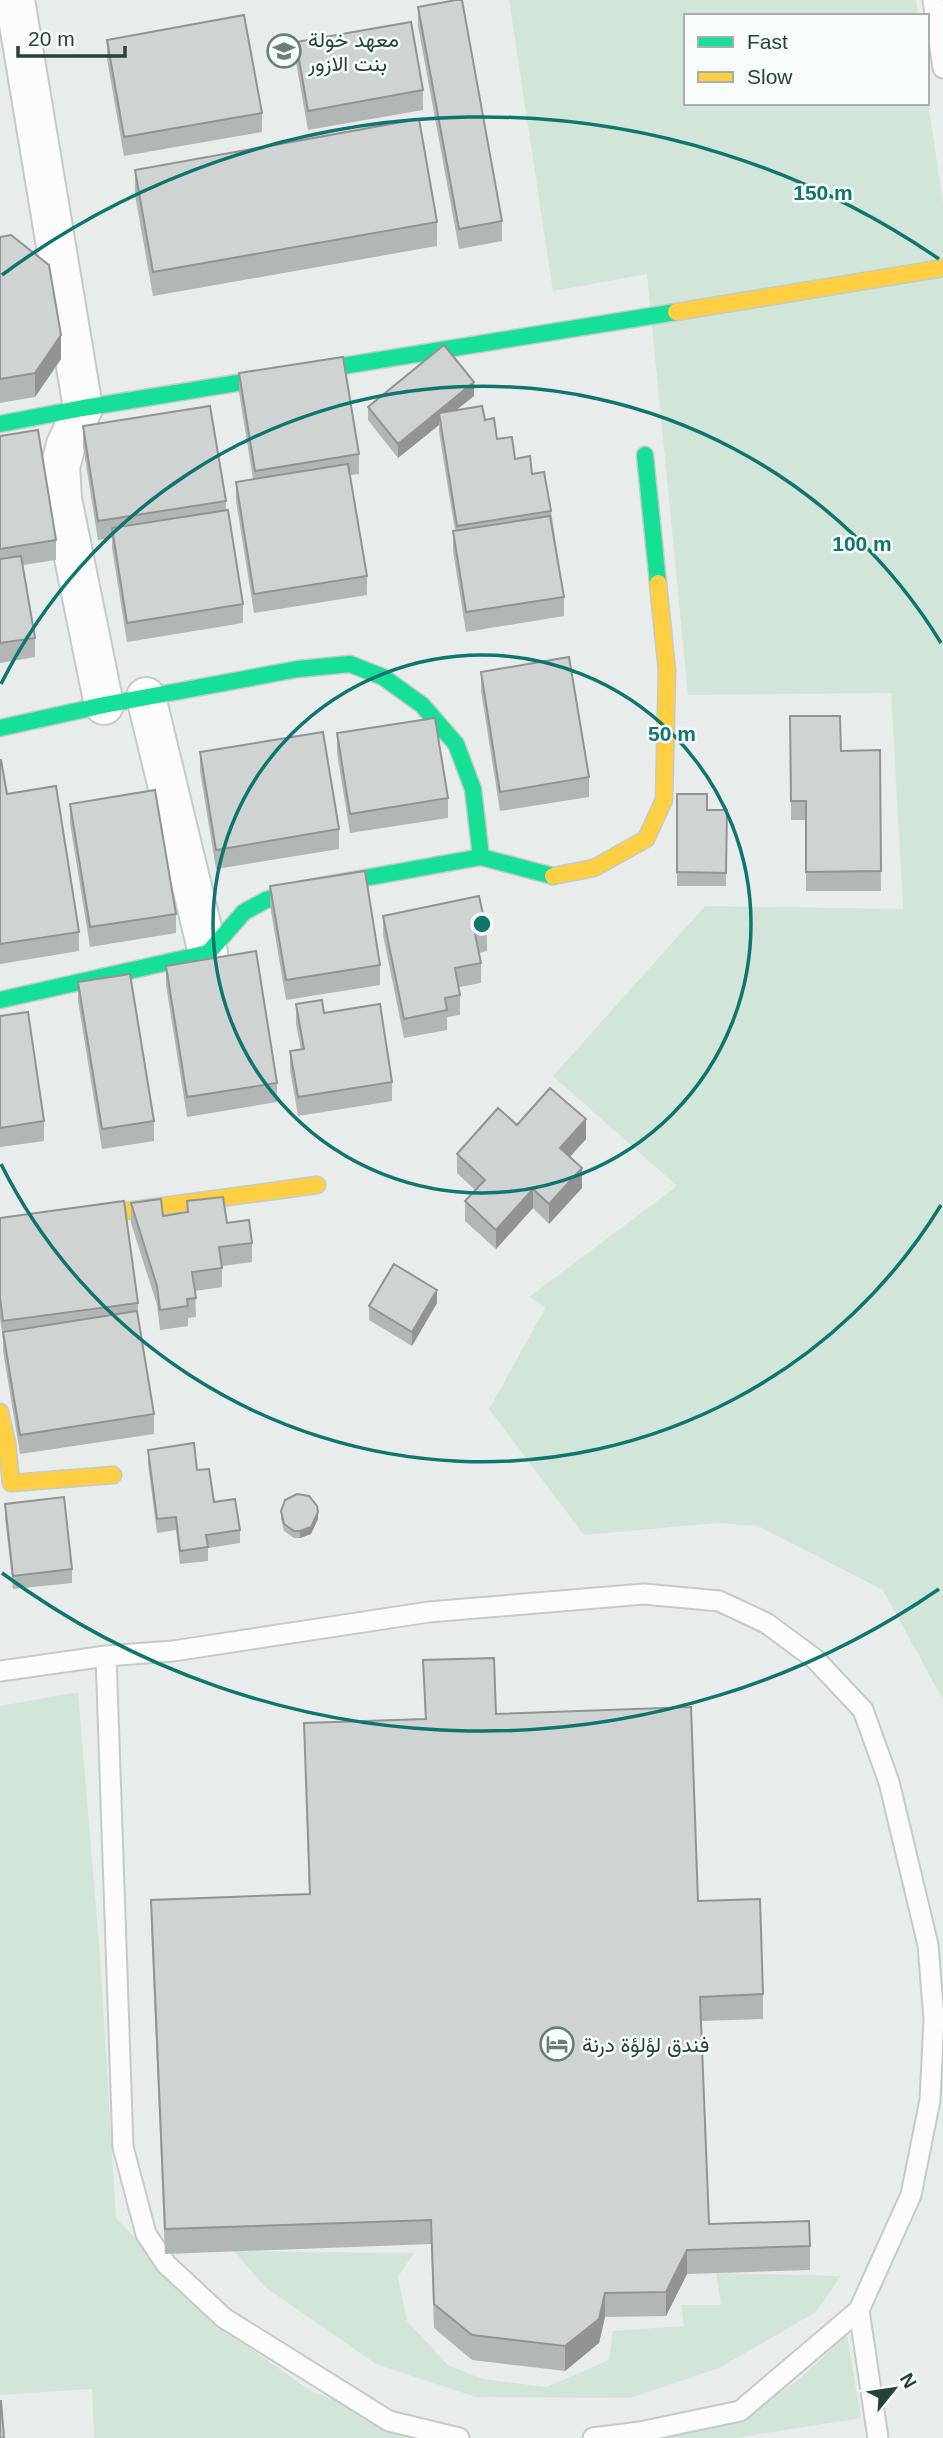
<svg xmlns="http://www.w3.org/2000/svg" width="943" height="2438" font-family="Arial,Vazirmatn,sans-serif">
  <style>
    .green { fill: #d1e6d8 }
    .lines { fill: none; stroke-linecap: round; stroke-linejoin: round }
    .lane-casing { stroke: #c5cac8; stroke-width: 23 }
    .street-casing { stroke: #c5cac8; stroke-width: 42 }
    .fast-casing { stroke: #c3cbc8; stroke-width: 19 }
    .slow-casing { stroke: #c3cbc8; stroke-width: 19 }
    .lane { stroke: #fcfcfc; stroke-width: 19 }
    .street { stroke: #fcfcfc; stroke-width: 38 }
    .fast { stroke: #16e098; stroke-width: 16 }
    .slow { stroke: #ffcf43; stroke-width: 16 }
    .wall { fill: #b2b6b5 }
    .shaded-wall { fill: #919493 }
    .building { fill: #cfd4d2; stroke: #919493; stroke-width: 2 }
    .ring { fill: none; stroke: #0f766e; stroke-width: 3.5 }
    .labels { text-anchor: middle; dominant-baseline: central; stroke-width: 5; stroke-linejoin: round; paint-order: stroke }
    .poi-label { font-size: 21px; fill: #24423a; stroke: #f7fbf9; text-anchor: start }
    .centre { fill: #0f766e; stroke: #f7fbf9; stroke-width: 3.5 }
    .ring-label { font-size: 21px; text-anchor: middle; font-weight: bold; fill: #0f766e; stroke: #f7fbf9; stroke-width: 5; stroke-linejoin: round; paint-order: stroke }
  </style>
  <rect width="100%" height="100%" fill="#e8edeb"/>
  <path class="green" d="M 509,0 L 916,0 L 918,16 L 686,16 L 686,103 L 927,103 L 927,95 L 943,203 L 943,1700 L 883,1590 L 758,1526 L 717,1523 L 584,1535 L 489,1409 L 546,1307 L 529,1297 L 677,1186 L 553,1076 L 705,906 L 903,909 L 891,693 L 688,695 L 647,274 L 553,291 Z
    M 78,1692 L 100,1955 L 116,2218 L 224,2330 L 311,2391 L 389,2421 L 423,2438 L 94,2438 L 92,2389 L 0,2395 L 0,1706 Z
    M 234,2251 L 414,2253 L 398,2277 L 407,2321 L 448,2365 L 482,2379 L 547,2387 L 609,2360 L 613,2331 L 684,2326 L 681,2305 L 721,2305 L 716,2273 L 841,2276 L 816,2312 L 719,2368 L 630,2398 L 476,2397 L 376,2364 L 265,2287 Z
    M 847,2335 L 861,2418 L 735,2438 L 665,2438 L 735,2423 L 797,2381 Z"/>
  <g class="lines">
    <defs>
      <path id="lane" d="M 933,0 L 943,68
        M 106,1656 L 123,2147 L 146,2234 L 166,2264 L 224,2318 L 389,2421 L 459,2438
        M 0,1671 L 106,1656 L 173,1651 L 429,1612 L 644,1594 L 719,1601 L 766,1623 L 815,1659 L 863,1710 L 889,1782 L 928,1945 L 934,2019 L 930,2100 L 911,2195 L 859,2310 L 740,2411 L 640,2432 L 593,2438
        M 859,2310 L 878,2438"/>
      <path id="street" d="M 15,0 L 83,408 L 66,445 L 60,467 L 62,499 L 104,705
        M 146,697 L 208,953"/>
      <path id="fast" d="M 0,424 L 83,408 L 676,312
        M 645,455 L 658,583
        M 0,728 L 104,705 L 298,669 L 350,664 L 383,677 L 422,705 L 456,744 L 473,789 L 481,857
        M 0,1000 L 208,953 L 244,912 L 266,900 L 304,889 L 481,857 L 553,876"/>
      <path id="slow" d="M 676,312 L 943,268
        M 553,876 L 594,868 L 646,839 L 664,800 L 667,671 L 658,583
        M 0,1228 L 317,1185
        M 0,1412 L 7,1443 L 11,1483 L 113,1475"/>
    </defs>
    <use href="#lane" class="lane-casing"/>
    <use href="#street" class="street-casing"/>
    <use href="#fast" class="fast-casing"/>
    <use href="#slow" class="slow-casing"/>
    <use href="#lane" class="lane"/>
    <use href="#street" class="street"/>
    <use href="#fast" class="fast"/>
    <use href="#slow" class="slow"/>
  </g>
  <path class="wall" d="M 418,7 L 502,221 L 502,241 L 459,249 L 418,26 Z
    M 107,40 L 262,113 L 262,132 L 124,156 L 107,59 Z
    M 296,42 L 423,90 L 423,110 L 308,130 L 296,62 Z
    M 135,170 L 437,222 L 437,246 L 153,296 L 135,195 Z
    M 0,237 L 61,359 L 35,397 L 0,403 Z
    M 239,373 L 359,454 L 359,474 L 350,475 L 367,576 L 367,595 L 254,613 L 236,501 L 236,482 L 253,479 L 239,392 Z
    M 474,396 L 456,410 L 485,420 L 497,439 L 515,459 L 532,474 L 551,511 L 564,597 L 564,616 L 466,632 L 453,551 L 453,531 L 455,531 L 439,432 L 439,425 L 398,458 L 368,420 L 368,407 Z
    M 83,426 L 226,501 L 226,510 L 243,604 L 243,623 L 127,642 L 112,548 L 112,538 L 98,540 L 83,446 Z
    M 0,436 L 56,540 L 56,560 L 23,565 L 35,638 L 35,657 L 0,663 Z
    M 481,672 L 589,777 L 589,797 L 500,811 L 481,691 Z
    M 790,716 L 841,751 L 880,750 L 881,891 L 806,891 L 806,820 L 791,820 Z
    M 337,733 L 448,798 L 448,818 L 350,833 L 337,753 Z
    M 200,752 L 339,829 L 339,849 L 216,869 L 200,771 Z
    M 0,760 L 7,794 L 79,932 L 79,951 L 0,964 Z
    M 677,794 L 707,810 L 727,810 L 726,886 L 677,886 Z
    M 70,804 L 176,914 L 176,933 L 90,947 L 70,823 Z
    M 270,886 L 380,965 L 380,985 L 286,1000 L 270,905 Z
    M 383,916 L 487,932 L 487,951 L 479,953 L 481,963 L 481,983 L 459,987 L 460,995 L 460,1015 L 447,1017 L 447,1030 L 404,1038 L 383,935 Z
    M 166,966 L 277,1083 L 277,1102 L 187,1117 L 166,985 Z
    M 78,982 L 154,1121 L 154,1141 L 102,1149 L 78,1001 Z
    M 296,1004 L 324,1013 L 392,1082 L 392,1101 L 298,1116 L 290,1070 L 290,1051 L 301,1049 L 296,1024 Z
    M 0,1016 L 44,1121 L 44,1141 L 0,1147 Z
    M 517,1125 L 586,1139 L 569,1157 L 582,1188 L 549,1224 L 533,1208 L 496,1249 L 465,1221 L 465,1201 L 475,1190 L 457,1173 L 457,1154 Z
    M 187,1201 L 227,1223 L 252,1243 L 252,1262 L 222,1266 L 222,1287 L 195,1291 L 196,1317 L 188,1318 L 188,1326 L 160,1330 L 157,1305 L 131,1223 L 131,1203 L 163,1216 L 187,1212 Z
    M 0,1218 L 138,1303 L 138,1316 L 154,1414 L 154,1434 L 20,1454 L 3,1351 L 3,1340 L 0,1318 Z
    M 437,1303 L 412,1346 L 369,1320 L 369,1306 Z
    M 148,1450 L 197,1470 L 214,1502 L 240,1530 L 240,1543 L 208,1548 L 208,1561 L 180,1564 L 176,1530 L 157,1533 L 148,1464 Z
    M 5,1504 L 72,1569 L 72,1583 L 13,1589 L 5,1517 Z
    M 281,1511 L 318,1519 L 311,1534 L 300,1538 L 294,1538 L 284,1531 L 281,1519 Z
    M 423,1660 L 496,1714 L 698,1901 L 763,1994 L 763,2019 L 701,2021 L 709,2224 L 810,2246 L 810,2270 L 687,2274 L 666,2316 L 605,2317 L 599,2343 L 565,2371 L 472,2360 L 434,2328 L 431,2244 L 165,2254 L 151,1924 L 151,1900 L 309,1894 L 304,1723 L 425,1719 Z"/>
  <path class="shaded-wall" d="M 61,335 L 61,359 L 35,397 L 35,373 Z
    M 474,382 L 474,396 L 440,423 L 439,413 L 439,425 L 398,458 L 398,444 Z
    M 586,1119 L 586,1139 L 560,1168 L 560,1148 Z
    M 582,1168 L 582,1188 L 549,1224 L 549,1204 Z
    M 533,1189 L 533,1208 L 496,1249 L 496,1230 Z
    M 437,1290 L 437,1303 L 412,1346 L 412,1332 Z
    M 318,1512 L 318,1519 L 311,1534 L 300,1538 L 300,1531 Z
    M 687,2250 L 687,2274 L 666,2316 L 666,2292 Z
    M 605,2293 L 605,2317 L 599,2343 L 565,2371 L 565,2346 Z"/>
  <path class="building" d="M 456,0 L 462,0 L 502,221 L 459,229 L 418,7 Z
    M 244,15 L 262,113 L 124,137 L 107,40 Z
    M 411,22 L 423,90 L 308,111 L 296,42 Z
    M 419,119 L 437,222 L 153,272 L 135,170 Z
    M 11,235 L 49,265 L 61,335 L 35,373 L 0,379 L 0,237 Z
    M 444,345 L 474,382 L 398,444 L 368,407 Z
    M 343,357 L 359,454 L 255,471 L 239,373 Z
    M 210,406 L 226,501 L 98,521 L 83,426 Z
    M 482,406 L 485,420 L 494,418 L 497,439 L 512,437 L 515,459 L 530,456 L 532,474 L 544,472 L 551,511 L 457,526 L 439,413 Z
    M 38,430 L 56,540 L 0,549 L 0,436 Z
    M 348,464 L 367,576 L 254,594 L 236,482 Z
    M 228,510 L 243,604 L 127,623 L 112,528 Z
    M 550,516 L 564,597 L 466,612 L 453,531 Z
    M 21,556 L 35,638 L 0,643 L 0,559 Z
    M 569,657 L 589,777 L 500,792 L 481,672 Z
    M 790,716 L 840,716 L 841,751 L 880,750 L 881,871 L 806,872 L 806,801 L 791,801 Z
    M 435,718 L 448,798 L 350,814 L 337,733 Z
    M 323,732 L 339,829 L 216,850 L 200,752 Z
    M 0,760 L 1,760 L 7,794 L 56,786 L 79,932 L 0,944 Z
    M 155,790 L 176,914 L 90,927 L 70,804 Z
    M 677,794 L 707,794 L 707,810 L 727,810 L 726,873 L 677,872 Z
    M 365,871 L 380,965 L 286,980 L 270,886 Z
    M 479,896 L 487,932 L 475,934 L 481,963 L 455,968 L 460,995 L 445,998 L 447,1010 L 404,1019 L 383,916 Z
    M 256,951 L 277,1083 L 187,1097 L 166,966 Z
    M 130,974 L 154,1121 L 102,1129 L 78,982 Z
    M 322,1000 L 324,1013 L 380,1004 L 392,1082 L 298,1097 L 290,1051 L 304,1049 L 296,1004 Z
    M 28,1012 L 44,1121 L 0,1128 L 0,1016 Z
    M 550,1088 L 586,1119 L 560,1148 L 582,1168 L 549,1204 L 533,1189 L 496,1230 L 465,1201 L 485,1180 L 457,1154 L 498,1108 L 517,1125 Z
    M 223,1197 L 227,1223 L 249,1220 L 252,1243 L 219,1247 L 222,1268 L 192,1272 L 196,1298 L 187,1299 L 188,1306 L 160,1310 L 157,1286 L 131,1203 L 161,1199 L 163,1216 L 188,1212 L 187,1201 Z
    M 124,1201 L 138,1303 L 3,1321 L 0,1298 L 0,1218 Z
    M 394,1264 L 437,1290 L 412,1332 L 369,1306 Z
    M 137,1311 L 154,1414 L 20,1435 L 3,1332 Z
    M 194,1443 L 197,1470 L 209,1469 L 214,1502 L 235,1499 L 240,1530 L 206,1535 L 208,1547 L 180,1551 L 176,1517 L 157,1519 L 148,1450 Z
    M 297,1494 L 309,1496 L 317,1506 L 318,1512 L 311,1527 L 300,1531 L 294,1531 L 284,1524 L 281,1511 L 285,1500 Z
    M 64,1497 L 72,1569 L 13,1576 L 5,1504 Z
    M 494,1658 L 496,1714 L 691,1707 L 698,1901 L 760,1899 L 763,1994 L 700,1997 L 709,2224 L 809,2221 L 810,2246 L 687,2250 L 666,2292 L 605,2293 L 599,2319 L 565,2346 L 472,2335 L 434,2304 L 431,2220 L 165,2229 L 151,1900 L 310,1894 L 304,1723 L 426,1719 L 423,1660 Z
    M 0,2401 L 1,2401 L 4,2438 L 0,2438 Z"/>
  <g class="ring">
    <circle cx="482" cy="924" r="269"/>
    <path d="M941 1205A538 538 0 0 1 1 1164M1 684A538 538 0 0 1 941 643"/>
    <path d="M939 1589A807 807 0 0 1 2 1573M2 275A807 807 0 0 1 939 259"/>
  </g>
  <defs>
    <symbol id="university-ring" viewBox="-11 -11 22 22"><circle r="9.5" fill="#f7fbf9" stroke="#697e78" stroke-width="1.5"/><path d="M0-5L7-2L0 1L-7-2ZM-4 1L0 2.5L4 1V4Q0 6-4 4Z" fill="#697e78"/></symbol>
    <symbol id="hotel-ring" viewBox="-11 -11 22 22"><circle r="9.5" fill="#f7fbf9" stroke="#697e78" stroke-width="1.5"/><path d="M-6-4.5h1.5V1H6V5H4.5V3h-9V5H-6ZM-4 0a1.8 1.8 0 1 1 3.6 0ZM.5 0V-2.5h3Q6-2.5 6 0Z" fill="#697e78"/></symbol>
  </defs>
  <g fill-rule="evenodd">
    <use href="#university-ring" x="265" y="32" width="38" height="38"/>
    <use href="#hotel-ring" x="538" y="2025" width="38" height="38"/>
  </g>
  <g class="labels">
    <g class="poi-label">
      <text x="308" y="39">معهد خولة<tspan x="308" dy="24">بنت الازور</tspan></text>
      <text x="582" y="2044">فندق لؤلؤة درنة</text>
    </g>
  </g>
  <circle cx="482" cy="924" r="10" class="centre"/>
  <g class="ring-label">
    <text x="823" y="200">150 m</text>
    <text x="862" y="551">100 m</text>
    <text x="672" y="741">50 m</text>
  </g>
  <rect x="684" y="14" width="245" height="91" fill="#f7fbf9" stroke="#a3b1ad" stroke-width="2"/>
  <rect x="698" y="37" width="35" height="10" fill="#16e098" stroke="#a3b1ad" stroke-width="2"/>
  <text x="747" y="49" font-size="21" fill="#24423a">Fast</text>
  <rect x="698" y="72" width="35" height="10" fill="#ffcf43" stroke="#a3b1ad" stroke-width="2"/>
  <text x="747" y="84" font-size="21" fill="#24423a">Slow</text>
  <g transform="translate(894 2389) rotate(60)" stroke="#f7fbf9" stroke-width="5" paint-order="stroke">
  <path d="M0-5L12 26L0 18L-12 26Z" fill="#24423a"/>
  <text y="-10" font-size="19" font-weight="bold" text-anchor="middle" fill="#24423a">N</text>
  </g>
  <path d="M18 46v10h107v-10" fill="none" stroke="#24423a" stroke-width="3.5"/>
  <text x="28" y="46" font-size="21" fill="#24423a" stroke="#f7fbf9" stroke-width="5" paint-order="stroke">20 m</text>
</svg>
